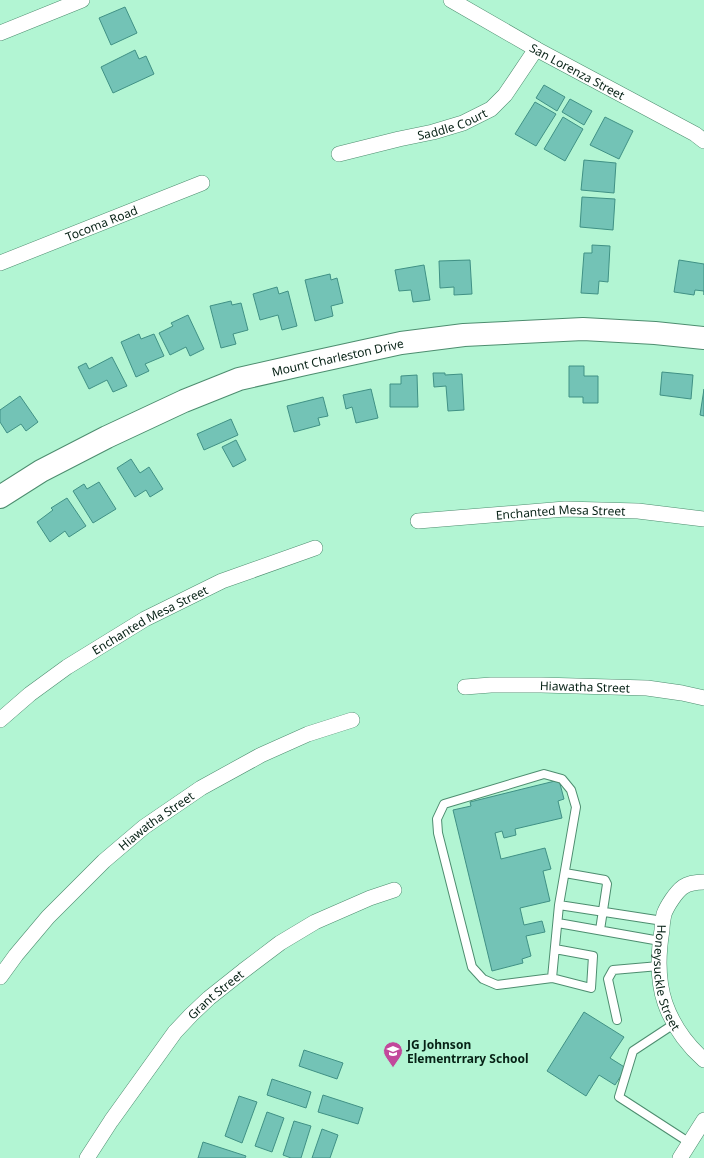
<svg xmlns="http://www.w3.org/2000/svg" width="704" height="1158" font-family="'Noto Sans',sans-serif">
  <style>
    .building { fill: #73c3b6; stroke: #409185 }
    .lines { fill: none; stroke-linecap: round; stroke-linejoin: round }
    .lane-casing { stroke: #4d8d6f; stroke-width: 10 }
    .street-casing { stroke: #4d8d6f; stroke-width: 16 }
    .secondary-casing { stroke: #4d8d6f; stroke-width: 24 }
    .lane { stroke: #fff; stroke-width: 8 }
    .street { stroke: #fff; stroke-width: 15 }
    .secondary { stroke: #fff; stroke-width: 22 }
    .labels { text-anchor: middle; dominant-baseline: central; stroke-width: 3; stroke-linejoin: round; paint-order: stroke }
    .street-label { font-size: 12px; fill: #062115; stroke: #b2f5d3 }
    .poi-label { font-size: 12px; font-weight: bold; fill: #062115; stroke: #b2f5d3; text-anchor: start }
  </style>
  <rect width="100%" height="100%" fill="#b2f5d3"/>
  <path class="building" d="M 125,7 L 137,33 L 111,45 L 99,18 Z
    M 135,50 L 139,59 L 146,56 L 154,74 L 113,93 L 101,67 Z
    M 544,85 L 565,97 L 557,111 L 536,98 Z
    M 570,99 L 592,111 L 584,125 L 562,112 Z
    M 535,102 L 556,114 L 536,146 L 515,134 Z
    M 563,117 L 583,129 L 565,161 L 544,149 Z
    M 605,117 L 633,131 L 619,159 L 590,145 Z
    M 584,160 L 616,163 L 614,193 L 581,190 Z
    M 582,197 L 615,199 L 613,230 L 580,227 Z
    M 592,245 L 610,246 L 608,282 L 599,281 L 598,294 L 581,293 L 584,253 L 592,253 Z
    M 470,260 L 472,294 L 454,295 L 454,287 L 440,288 L 439,261 Z
    M 679,260 L 704,264 L 704,295 L 704,291 L 695,290 L 694,295 L 674,292 Z
    M 424,265 L 430,300 L 413,302 L 411,290 L 399,291 L 395,270 Z
    M 330,274 L 331,280 L 337,278 L 343,303 L 331,306 L 333,316 L 315,321 L 305,280 Z
    M 277,287 L 279,294 L 288,291 L 297,326 L 282,330 L 278,315 L 260,320 L 253,294 Z
    M 231,301 L 232,305 L 241,303 L 248,330 L 233,334 L 236,344 L 221,348 L 210,306 Z
    M 188,315 L 204,349 L 190,356 L 186,347 L 170,355 L 159,333 L 173,326 L 171,323 Z
    M 139,334 L 141,339 L 154,334 L 164,356 L 145,364 L 149,371 L 136,377 L 121,342 Z
    M 112,357 L 127,386 L 113,392 L 107,380 L 89,389 L 78,367 L 86,363 L 89,369 Z
    M 569,366 L 584,366 L 584,376 L 598,376 L 598,403 L 583,403 L 583,397 L 569,397 Z
    M 662,372 L 693,375 L 691,399 L 660,395 Z
    M 433,373 L 445,373 L 445,375 L 462,374 L 464,410 L 448,411 L 446,386 L 434,387 Z
    M 417,375 L 418,407 L 390,407 L 390,384 L 401,384 L 401,376 Z
    M 371,389 L 378,418 L 356,423 L 352,407 L 346,409 L 343,395 Z
    M 704,389 L 704,416 L 700,415 Z
    M 20,396 L 38,422 L 26,431 L 21,424 L 7,433 L 0,422 L 0,410 Z
    M 323,397 L 328,416 L 318,418 L 320,425 L 294,432 L 287,406 Z
    M 231,419 L 238,435 L 204,450 L 197,434 Z
    M 236,440 L 246,460 L 233,467 L 222,447 Z
    M 131,459 L 140,473 L 149,467 L 163,489 L 150,497 L 146,490 L 135,497 L 117,468 Z
    M 99,482 L 116,509 L 93,523 L 73,491 L 84,484 L 87,489 Z
    M 67,498 L 86,526 L 69,537 L 65,531 L 50,542 L 37,522 L 53,510 L 51,508 Z
    M 559,780 L 564,799 L 558,801 L 562,818 L 515,829 L 516,835 L 504,838 L 502,831 L 495,833 L 501,859 L 545,848 L 551,869 L 543,871 L 550,901 L 520,908 L 524,925 L 542,921 L 545,932 L 526,936 L 531,956 L 522,959 L 523,963 L 492,971 L 453,810 L 471,806 L 470,802 Z
    M 584,1012 L 624,1037 L 610,1058 L 626,1068 L 615,1085 L 599,1075 L 586,1096 L 547,1071 Z
    M 304,1050 L 343,1063 L 337,1079 L 299,1066 Z
    M 272,1079 L 311,1092 L 306,1108 L 267,1095 Z
    M 323,1095 L 363,1108 L 358,1124 L 318,1112 Z
    M 239,1096 L 257,1102 L 242,1143 L 225,1136 Z
    M 267,1112 L 284,1118 L 272,1152 L 255,1146 Z
    M 294,1121 L 311,1126 L 301,1158 L 291,1158 L 283,1155 Z
    M 322,1129 L 338,1135 L 330,1158 L 312,1158 Z
    M 203,1142 L 246,1156 L 245,1158 L 198,1158 Z"/>
  <g class="lines">
    <defs>
      <path id="lane" d="M 565,873 L 605,880 L 607,884 L 600,930
        M 558,923 L 660,941
        M 555,949 L 593,956 L 591,988 L 552,978 L 497,985 L 483,979 L 472,967 L 438,833 L 437,819 L 444,804 L 544,774 L 562,779 L 571,790 L 576,807 L 559,905 L 663,921
        M 552,978 L 559,905
        M 617,1020 L 608,979 L 613,970 L 659,966
        M 674,1024 L 633,1051 L 619,1097 L 690,1143"/>
      <g id="street">
        <path id="s1" d="M 451,0 L 536,49 L 695,134 L 704,141"/>
        <path d="M 0,33 L 82,0"/>
        <path id="s2" d="M 339,154 L 399,139 L 433,132 L 463,123 L 491,109 L 505,95 L 536,49"/>
        <path id="s3" d="M 0,263 L 202,183"/>
        <path id="s4" d="M 418,521 L 565,509 L 638,511 L 704,519"/>
        <path id="s5" d="M 465,687 L 491,685 L 541,685 L 647,688 L 682,693 L 704,698"/>
        <path id="s6" d="M 0,720 L 30,694 L 67,667 L 145,619 L 222,581 L 315,548"/>
        <path id="s7" d="M 704,882 C 697,882 689,883 683,887 C 676,892 667,906 664,914 C 663,919 662,925 662,930 C 658,954 657,979 665,1003 C 673,1026 686,1044 704,1060"/>
        <path id="s8" d="M 0,977 L 16,955 L 48,917 L 104,861 L 144,827 L 201,788 L 261,755 L 308,734 L 352,720"/>
        <path id="s9" d="M 87,1158 L 111,1121 L 175,1032 L 191,1015 L 209,998 L 243,971 L 280,943 L 315,922 L 370,898 L 394,890"/>
        <path d="M 680,1158 L 704,1120"/>
      </g>
      <g id="secondary">
        <path id="s10" d="M 0,497 L 41,471 L 107,437 L 184,401 L 239,379 L 305,364 L 401,343 L 464,335 L 583,329 L 655,333 L 704,338"/>
      </g>
    </defs>
    <use href="#lane" class="lane-casing"/>
    <use href="#street" class="street-casing"/>
    <use href="#secondary" class="secondary-casing"/>
    <use href="#lane" class="lane"/>
    <use href="#street" class="street"/>
    <use href="#secondary" class="secondary"/>
  </g>
  <defs>
    <symbol id="school-pin" viewBox="-11 -11 22 30"><path d="M0 17L-7.5 6A9.5 9.5 0 1 1 7.5 6Z" fill="#c2489b" stroke="#b2f5d3"/><path d="M0-5L7-2L0 1L-7-2ZM-4 1L0 2.5L4 1V4Q0 6-4 4Z" fill="#fff"/></symbol>
  </defs>
  <g fill-rule="evenodd">
    <use href="#school-pin" x="382" y="1040" width="22" height="30"/>
  </g>
  <g class="labels">
    <g class="street-label">
      <text stroke="none"><textPath href="#s1" startOffset="145">San Lorenza Street</textPath></text>
      <text stroke="none"><textPath href="#s2" startOffset="117">Saddle Court</textPath></text>
      <text stroke="none"><textPath href="#s3" startOffset="109">Tocoma Road</textPath></text>
      <text stroke="none"><textPath href="#s10" startOffset="368">Mount Charleston Drive</textPath></text>
      <text stroke="none"><textPath href="#s4" startOffset="143">Enchanted Mesa Street</textPath></text>
      <text stroke="none"><textPath href="#s6" startOffset="181">Enchanted Mesa Street</textPath></text>
      <text stroke="none"><textPath href="#s5" startOffset="120">Hiawatha Street</textPath></text>
      <text stroke="none"><textPath href="#s8" startOffset="222">Hiawatha Street</textPath></text>
      <text stroke="none"><textPath href="#s7" startOffset="120">Honeysuckle Street</textPath></text>
      <text stroke="none"><textPath href="#s9" startOffset="209">Grant Street</textPath></text>
    </g>
    <g class="poi-label">
      <text x="407" y="1044">JG Johnson<tspan x="407" dy="14">Elementrrary School</tspan></text>
    </g>
  </g>
</svg>
